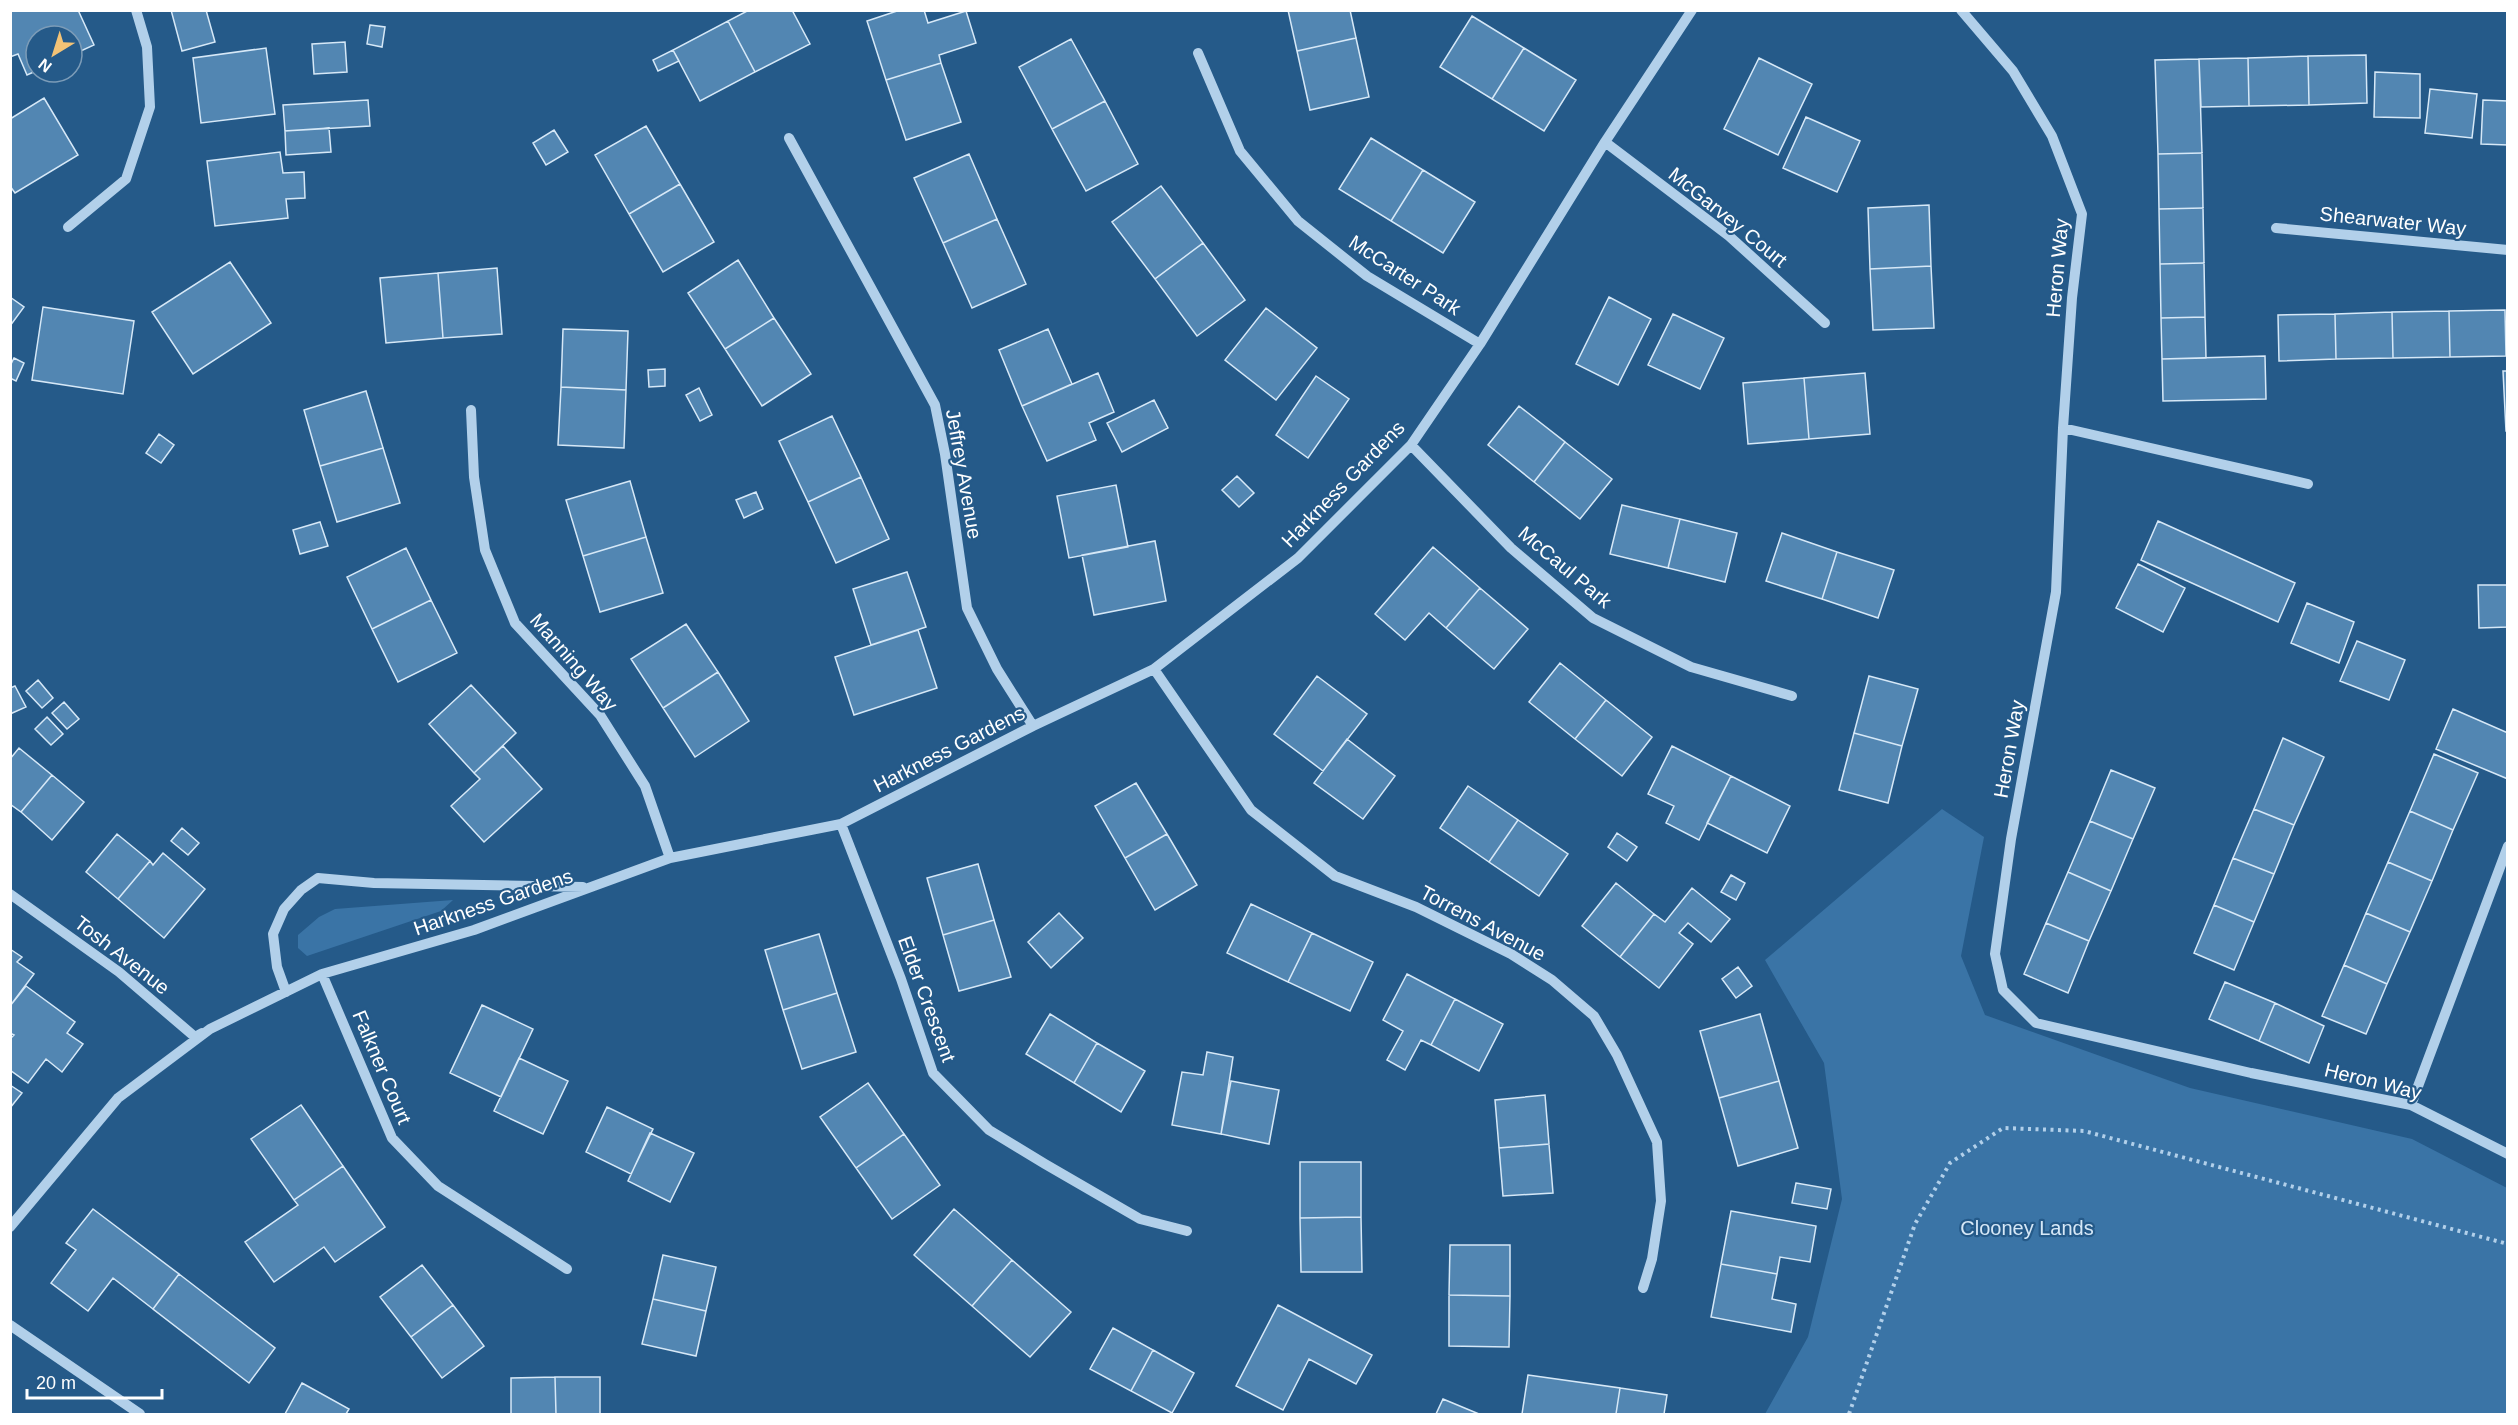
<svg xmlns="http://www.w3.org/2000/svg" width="2518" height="1425" font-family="Arial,sans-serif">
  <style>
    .green { fill: #3a74a6 }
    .building { fill: #5286b2; stroke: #d6e8f7; stroke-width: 1.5 }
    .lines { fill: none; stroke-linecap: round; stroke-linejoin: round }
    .path { stroke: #b2d0ea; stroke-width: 4; stroke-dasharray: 3 4.5; stroke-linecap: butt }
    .minor { stroke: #b2d0ea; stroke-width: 10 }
    .labels { text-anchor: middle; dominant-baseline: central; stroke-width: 4.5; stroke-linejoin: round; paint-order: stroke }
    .street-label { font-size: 20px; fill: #fff; stroke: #255a89 }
    .park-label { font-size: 20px; fill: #d6e8f7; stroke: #255a89 }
  </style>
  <rect width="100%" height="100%" fill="#255a89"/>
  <path class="green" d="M 1942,809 L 1984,837 L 1961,956 L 1985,1015 L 2190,1088 L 2412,1139 L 2507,1188 L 2507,1414 L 1765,1414 L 1808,1337 L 1842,1199 L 1824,1063 L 1765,960 Z
    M 453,900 L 441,911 L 307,956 L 298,948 L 298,935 L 319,917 L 335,909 Z"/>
  <path class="building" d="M 10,10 L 78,10 L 94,45 L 72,55 L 72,36 L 36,36 L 36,71 L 27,75 L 18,54 L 10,57 Z
    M 171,10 L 206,10 L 215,42 L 182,51 Z
    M 749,10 L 792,10 L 810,44 L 755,72 L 728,21 Z
    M 900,10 L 924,10 L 928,23 L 966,11 L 976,43 L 939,55 L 941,63 L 886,80 L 867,21 Z
    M 1288,10 L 1350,10 L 1356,38 L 1297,51 Z
    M 1472,16 L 1524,48 L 1492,99 L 1440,67 Z
    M 728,21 L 755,72 L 700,101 L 673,50 Z
    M 370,25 L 385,27 L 382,47 L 367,44 Z
    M 1356,38 L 1369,97 L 1310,110 L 1297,51 Z
    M 1071,39 L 1105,101 L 1052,129 L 1019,67 Z
    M 345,42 L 347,72 L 314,74 L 312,44 Z
    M 266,48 L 275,114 L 201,123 L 193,58 Z
    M 1524,48 L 1576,80 L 1544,131 L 1492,99 Z
    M 673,50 L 679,61 L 658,71 L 653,60 Z
    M 2366,55 L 2367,103 L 2309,105 L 2308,56 Z
    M 2308,56 L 2309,105 L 2249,106 L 2248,58 Z
    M 1759,58 L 1812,84 L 1778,155 L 1724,129 Z
    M 2248,58 L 2249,106 L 2201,107 L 2199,59 Z
    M 2199,59 L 2202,153 L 2158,154 L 2155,60 Z
    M 941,63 L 961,122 L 906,140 L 886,80 Z
    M 2375,72 L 2420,74 L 2420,118 L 2374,117 Z
    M 2430,89 L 2477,94 L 2472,138 L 2425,133 Z
    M 44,98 L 78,155 L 15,193 L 10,186 L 10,119 Z
    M 368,100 L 370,126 L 285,131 L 283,105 Z
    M 2483,100 L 2508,101 L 2508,145 L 2481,144 Z
    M 1105,101 L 1138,164 L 1086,191 L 1052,129 Z
    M 1806,117 L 1860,141 L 1837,192 L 1783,168 Z
    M 646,126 L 680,184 L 629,214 L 595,155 Z
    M 329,128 L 331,152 L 286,155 L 285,131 Z
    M 554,130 L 568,152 L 546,165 L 533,143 Z
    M 1371,138 L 1423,170 L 1391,221 L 1339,189 Z
    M 280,152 L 283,173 L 304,172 L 305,198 L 286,199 L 288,218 L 215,226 L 207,161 Z
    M 2202,153 L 2203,208 L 2159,209 L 2158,154 Z
    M 969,154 L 997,219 L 943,243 L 914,178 Z
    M 1423,170 L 1475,202 L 1443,253 L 1391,221 Z
    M 680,184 L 714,242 L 663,272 L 629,214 Z
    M 1161,186 L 1203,243 L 1155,279 L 1112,222 Z
    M 1929,205 L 1931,266 L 1870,269 L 1868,208 Z
    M 2203,208 L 2204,263 L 2160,264 L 2159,209 Z
    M 997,219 L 1026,284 L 972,308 L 943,243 Z
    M 1203,243 L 1245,300 L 1197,336 L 1155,279 Z
    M 738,260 L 774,318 L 725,349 L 688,293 Z
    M 230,262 L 271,323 L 193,374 L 152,312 Z
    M 2204,263 L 2205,317 L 2161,318 L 2160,264 Z
    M 1931,266 L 1934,328 L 1873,330 L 1870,269 Z
    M 497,268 L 502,334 L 443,338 L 438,273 Z
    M 438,273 L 443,338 L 386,343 L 380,278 Z
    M 10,297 L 24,307 L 10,326 Z
    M 1609,297 L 1651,319 L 1618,385 L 1576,364 Z
    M 43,307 L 134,321 L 123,394 L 32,380 Z
    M 1266,308 L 1317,348 L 1276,400 L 1225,360 Z
    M 2505,310 L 2506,356 L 2450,357 L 2449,311 Z
    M 2449,311 L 2450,357 L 2393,358 L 2392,312 Z
    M 2392,312 L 2393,358 L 2336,359 L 2335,314 Z
    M 1673,314 L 1724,338 L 1700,389 L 1648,365 Z
    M 2335,314 L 2336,359 L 2279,361 L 2278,315 Z
    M 2205,317 L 2206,358 L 2162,359 L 2161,318 Z
    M 774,318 L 811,374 L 762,406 L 725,349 Z
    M 563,329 L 628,331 L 626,390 L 561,387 Z
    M 1048,329 L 1072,384 L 1022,406 L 999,350 Z
    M 2265,356 L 2266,399 L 2163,401 L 2162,359 Z
    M 14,358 L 24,363 L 16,381 L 10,378 L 10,366 Z
    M 665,369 L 665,386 L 649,387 L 648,370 Z
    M 2503,371 L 2508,371 L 2508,431 L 2506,431 Z
    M 1098,373 L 1114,412 L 1089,423 L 1096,440 L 1047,461 L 1022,406 Z
    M 1865,373 L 1870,434 L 1809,439 L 1804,378 Z
    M 1316,376 L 1349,399 L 1308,458 L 1276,435 Z
    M 1804,378 L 1809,439 L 1748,444 L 1743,383 Z
    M 561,387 L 626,390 L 624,448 L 558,445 Z
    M 699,388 L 712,415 L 700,421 L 686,395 Z
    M 366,391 L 383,448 L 320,466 L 304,410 Z
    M 1154,400 L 1168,428 L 1122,452 L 1107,423 Z
    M 1519,406 L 1565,442 L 1534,482 L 1488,445 Z
    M 832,416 L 861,477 L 808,502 L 779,441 Z
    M 159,434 L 174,445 L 161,463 L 146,453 Z
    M 1565,442 L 1612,479 L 1580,519 L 1534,482 Z
    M 383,448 L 400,503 L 337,522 L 320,466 Z
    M 1237,476 L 1254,493 L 1239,507 L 1222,490 Z
    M 861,477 L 889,539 L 836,563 L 808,502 Z
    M 630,481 L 646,537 L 583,556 L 566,500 Z
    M 1116,485 L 1128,547 L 1069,558 L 1057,496 Z
    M 756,492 L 763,509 L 744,518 L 736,500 Z
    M 1622,505 L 1680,519 L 1668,568 L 1610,554 Z
    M 1680,519 L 1737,533 L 1725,582 L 1668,568 Z
    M 2158,521 L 2295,583 L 2278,622 L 2141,560 Z
    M 320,522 L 328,546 L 300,554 L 293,530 Z
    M 1782,533 L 1837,552 L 1822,599 L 1766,581 Z
    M 646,537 L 663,593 L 600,612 L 583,556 Z
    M 1155,541 L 1166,601 L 1094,615 L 1082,555 Z
    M 1433,547 L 1480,588 L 1446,628 L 1429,613 L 1405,640 L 1375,614 Z
    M 406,548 L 431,600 L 372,629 L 347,577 Z
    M 1837,552 L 1894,570 L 1878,618 L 1822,599 Z
    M 2138,564 L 2185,588 L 2163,632 L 2116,608 Z
    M 907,572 L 926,627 L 871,645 L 853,589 Z
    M 2478,585 L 2508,585 L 2508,627 L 2479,628 Z
    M 1480,588 L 1528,629 L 1494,669 L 1446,628 Z
    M 431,600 L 457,653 L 398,682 L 372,629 Z
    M 2307,603 L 2354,622 L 2339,663 L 2291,643 Z
    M 686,624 L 718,672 L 663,708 L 631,659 Z
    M 918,630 L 937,688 L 854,715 L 835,657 Z
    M 2357,641 L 2405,660 L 2389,700 L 2340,681 Z
    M 1560,663 L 1606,700 L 1575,739 L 1529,702 Z
    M 718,672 L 749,721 L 695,757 L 663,708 Z
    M 1317,676 L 1367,714 L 1323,771 L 1274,734 Z
    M 1869,676 L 1918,689 L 1902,746 L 1854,733 Z
    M 38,680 L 53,698 L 42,708 L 26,691 Z
    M 471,685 L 516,733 L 474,773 L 429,724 Z
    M 15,686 L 26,707 L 10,714 L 10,688 Z
    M 1606,700 L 1652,737 L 1622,776 L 1575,739 Z
    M 64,702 L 79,719 L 67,729 L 52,713 Z
    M 2453,709 L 2508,733 L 2508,779 L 2436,749 Z
    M 47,717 L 63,734 L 51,745 L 35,729 Z
    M 1854,733 L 1902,746 L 1888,803 L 1839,790 Z
    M 2283,738 L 2324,757 L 2294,825 L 2254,809 Z
    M 1347,739 L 1395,776 L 1363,819 L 1314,783 Z
    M 503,746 L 542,789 L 484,842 L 451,806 L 480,779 L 474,773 Z
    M 1672,746 L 1731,776 L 1699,840 L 1666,823 L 1674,806 L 1648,794 Z
    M 19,748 L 52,775 L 21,812 L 10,804 L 10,759 Z
    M 2434,754 L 2478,773 L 2453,830 L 2410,811 Z
    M 2111,770 L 2155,788 L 2133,839 L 2090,821 Z
    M 52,775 L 84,802 L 52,840 L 21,812 Z
    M 1731,776 L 1790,806 L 1767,853 L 1707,823 Z
    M 1136,783 L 1167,834 L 1125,858 L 1095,806 Z
    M 1468,786 L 1518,820 L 1489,862 L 1440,828 Z
    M 2254,809 L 2294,825 L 2274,874 L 2233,858 Z
    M 2410,811 L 2453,830 L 2432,881 L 2388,862 Z
    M 1518,820 L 1568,854 L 1539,896 L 1489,862 Z
    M 2090,821 L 2133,839 L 2111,891 L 2068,872 Z
    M 182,828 L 199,843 L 188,855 L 171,841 Z
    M 1617,833 L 1637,847 L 1627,861 L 1608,847 Z
    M 117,834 L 150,861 L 118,899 L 86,872 Z
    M 1167,834 L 1197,885 L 1155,910 L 1125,858 Z
    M 163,853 L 205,889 L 164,938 L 118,899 L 150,861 L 153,865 Z
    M 2233,858 L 2274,874 L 2254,922 L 2214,905 Z
    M 2388,862 L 2432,881 L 2410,932 L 2366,913 Z
    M 978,864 L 994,920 L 943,935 L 927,878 Z
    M 2068,872 L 2111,891 L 2089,941 L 2046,923 Z
    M 1731,875 L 1745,883 L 1736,900 L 1721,892 Z
    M 1616,883 L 1654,914 L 1620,957 L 1582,926 Z
    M 1692,888 L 1730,919 L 1711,942 L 1688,923 L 1679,933 L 1693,944 L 1659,988 L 1620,957 L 1654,914 L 1665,922 Z
    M 1251,904 L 1312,933 L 1288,982 L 1227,953 Z
    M 2214,905 L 2254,922 L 2234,970 L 2194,953 Z
    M 1059,913 L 1083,938 L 1051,968 L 1028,942 Z
    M 2366,913 L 2410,932 L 2387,984 L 2344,965 Z
    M 994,920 L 1011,977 L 959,991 L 943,935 Z
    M 2046,923 L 2089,941 L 2068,993 L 2024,974 Z
    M 1312,933 L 1373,962 L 1350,1011 L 1288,982 Z
    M 819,934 L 837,993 L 783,1010 L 765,950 Z
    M 10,949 L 22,957 L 17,962 L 34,974 L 10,1006 Z
    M 2344,965 L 2387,984 L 2366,1034 L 2322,1016 Z
    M 1738,967 L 1752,986 L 1736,998 L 1722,979 Z
    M 1407,974 L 1455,999 L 1431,1045 L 1421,1040 L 1405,1070 L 1387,1060 L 1403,1031 L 1383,1020 Z
    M 2225,982 L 2275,1003 L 2259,1041 L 2209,1019 Z
    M 26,986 L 75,1022 L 67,1033 L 83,1044 L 62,1072 L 46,1059 L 28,1083 L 10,1070 L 10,1039 L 14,1035 L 10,1033 L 10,1006 Z
    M 837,993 L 856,1052 L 802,1069 L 783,1010 Z
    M 1455,999 L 1503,1024 L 1479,1071 L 1431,1045 Z
    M 2275,1003 L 2324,1026 L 2309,1063 L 2259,1041 Z
    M 482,1005 L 533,1029 L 501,1097 L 450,1073 Z
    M 1050,1014 L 1097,1043 L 1074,1083 L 1026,1054 Z
    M 1760,1014 L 1779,1081 L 1719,1098 L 1700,1031 Z
    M 1097,1043 L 1145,1071 L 1121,1112 L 1074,1083 Z
    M 1207,1052 L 1233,1057 L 1221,1134 L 1172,1125 L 1182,1072 L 1203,1075 Z
    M 519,1058 L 568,1081 L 543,1134 L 494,1111 Z
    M 1231,1081 L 1279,1090 L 1269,1144 L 1221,1134 Z
    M 1779,1081 L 1798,1148 L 1738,1166 L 1719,1098 Z
    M 868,1083 L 904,1134 L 856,1168 L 820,1117 Z
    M 10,1085 L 22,1093 L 10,1108 Z
    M 1545,1095 L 1549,1144 L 1499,1148 L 1495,1100 Z
    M 301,1105 L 343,1166 L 294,1200 L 251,1139 Z
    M 607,1107 L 653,1129 L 631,1174 L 586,1152 Z
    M 650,1133 L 694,1153 L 670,1202 L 628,1181 Z
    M 904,1134 L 940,1185 L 892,1219 L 856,1168 Z
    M 1549,1144 L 1553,1193 L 1503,1196 L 1499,1148 Z
    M 1300,1162 L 1361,1162 L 1361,1217 L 1300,1218 Z
    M 343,1166 L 385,1227 L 335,1262 L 324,1247 L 274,1282 L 245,1242 L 298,1205 L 294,1200 Z
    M 1796,1183 L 1831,1189 L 1827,1209 L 1792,1203 Z
    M 93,1209 L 179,1274 L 153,1309 L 113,1278 L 88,1311 L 51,1283 L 76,1250 L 66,1243 Z
    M 954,1209 L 1012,1260 L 972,1306 L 914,1255 Z
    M 1731,1211 L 1816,1226 L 1810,1262 L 1780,1257 L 1777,1274 L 1721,1264 Z
    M 1361,1217 L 1362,1272 L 1301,1272 L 1300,1218 Z
    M 1450,1245 L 1510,1245 L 1510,1296 L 1449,1295 Z
    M 663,1255 L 716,1267 L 706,1311 L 653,1299 Z
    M 1012,1260 L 1071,1312 L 1030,1357 L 972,1306 Z
    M 1721,1264 L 1777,1274 L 1772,1299 L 1796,1304 L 1791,1332 L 1711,1317 Z
    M 422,1265 L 453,1305 L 411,1337 L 380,1297 Z
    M 179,1274 L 275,1348 L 249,1383 L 153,1309 Z
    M 1449,1295 L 1510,1296 L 1509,1347 L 1449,1346 Z
    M 653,1299 L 706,1311 L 696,1356 L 642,1344 Z
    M 453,1305 L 484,1346 L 442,1378 L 411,1337 Z
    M 1278,1305 L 1372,1355 L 1356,1384 L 1309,1359 L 1283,1410 L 1236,1386 Z
    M 1113,1328 L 1153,1350 L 1131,1391 L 1090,1369 Z
    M 1153,1350 L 1194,1373 L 1172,1413 L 1131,1391 Z
    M 1528,1375 L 1620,1388 L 1616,1414 L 1522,1414 Z
    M 555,1377 L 600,1377 L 600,1414 L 556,1414 Z
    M 555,1377 L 556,1414 L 511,1414 L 511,1378 Z
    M 302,1383 L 349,1409 L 346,1414 L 285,1414 Z
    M 1620,1388 L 1667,1395 L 1664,1414 L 1616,1414 Z
    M 1443,1399 L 1479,1414 L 1436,1414 Z"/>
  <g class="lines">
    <path class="path" d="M 1849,1414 L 1915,1224 L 1950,1163 L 2003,1128 L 2084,1131 L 2508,1244"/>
    <path class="minor" d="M 1961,10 L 2013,71 L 2052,136 L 2082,214 L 2072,298 L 2063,428 L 2056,592 L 2011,839 L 1995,954 L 2003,990 L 2036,1023 L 2251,1073 L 2411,1105 L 2508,1154
      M 1198,53 L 1240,151 L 1298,221 L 1367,276 L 1480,344
      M 789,138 L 935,405 L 945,454 L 967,608 L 997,669 L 1033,726
      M 1605,142 L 1729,236 L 1825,323
      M 68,227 L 126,179 L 150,107 L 147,47 L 136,10
      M 2276,228 L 2508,250
      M 471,410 L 474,477 L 485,550 L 515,623 L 600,715 L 645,786 L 670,858
      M 2063,428 L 2308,484
      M 1411,445 L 1511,548 L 1593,618 L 1691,667 L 1792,696
      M 1154,669 L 1251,810 L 1335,876 L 1416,907 L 1511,954 L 1552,980 L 1594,1016 L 1617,1055 L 1657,1142 L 1661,1201 L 1652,1259 L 1643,1288
      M 841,824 L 901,979 L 933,1073 L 989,1130 L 1045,1164 L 1140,1219 L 1187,1231
      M 10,894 L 119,972 L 195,1037 L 202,1033
      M 322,974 L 392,1138 L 438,1186 L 567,1269
      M 286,992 L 277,967 L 273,934 L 284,909 L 301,890 L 318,878 L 374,883 L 583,887
      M 2411,1105 L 2508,846
      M 10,1227 L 118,1098 L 210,1029 L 322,974 L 474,930 L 670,858 L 841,824 L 1033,726 L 1154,669 L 1298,558 L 1411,445 L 1480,344 L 1605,142 L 1692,10
      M 10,1325 L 140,1414"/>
  </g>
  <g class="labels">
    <g class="street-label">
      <text transform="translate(1728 217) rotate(39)">McGarvey Court</text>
      <text transform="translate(2393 221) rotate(6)">Shearwater Way</text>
      <text transform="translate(2057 268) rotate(-85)">Heron Way</text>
      <text transform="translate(1405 275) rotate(33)">McCarter Park</text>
      <text transform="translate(964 474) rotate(80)">Jeffrey Avenue</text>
      <text transform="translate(1343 484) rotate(-46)">Harkness Gardens</text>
      <text transform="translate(1565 567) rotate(40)">McCaul Park</text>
      <text transform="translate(574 662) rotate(49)">Manning Way</text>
      <text transform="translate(949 749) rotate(-27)">Harkness Gardens</text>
      <text transform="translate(2009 749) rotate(-80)">Heron Way</text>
      <text transform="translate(493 902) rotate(-19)">Harkness Gardens</text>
      <text transform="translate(1483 923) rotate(28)">Torrens Avenue</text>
      <text transform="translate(122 955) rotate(38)">Tosh Avenue</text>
      <text transform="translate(927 999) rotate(70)">Elder Crescent</text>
      <text transform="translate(382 1067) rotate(67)">Falkner Court</text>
      <text transform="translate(2373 1081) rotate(14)">Heron Way</text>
    </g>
    <g class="park-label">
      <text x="2027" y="1228">Clooney Lands</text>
    </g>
  </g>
  <rect width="2518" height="1425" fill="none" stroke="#ffffff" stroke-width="24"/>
  <g transform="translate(54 54) rotate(218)"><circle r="28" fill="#255a89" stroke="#7c9cb8" stroke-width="1.5"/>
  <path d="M0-4.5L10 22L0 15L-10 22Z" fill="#f3c376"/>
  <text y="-9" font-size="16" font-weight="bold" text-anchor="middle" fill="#ffffff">N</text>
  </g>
  <path d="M27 1389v9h135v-9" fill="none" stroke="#ffffff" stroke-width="3"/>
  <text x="36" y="1389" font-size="18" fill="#ffffff" stroke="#255a89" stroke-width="4.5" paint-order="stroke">20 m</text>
</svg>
